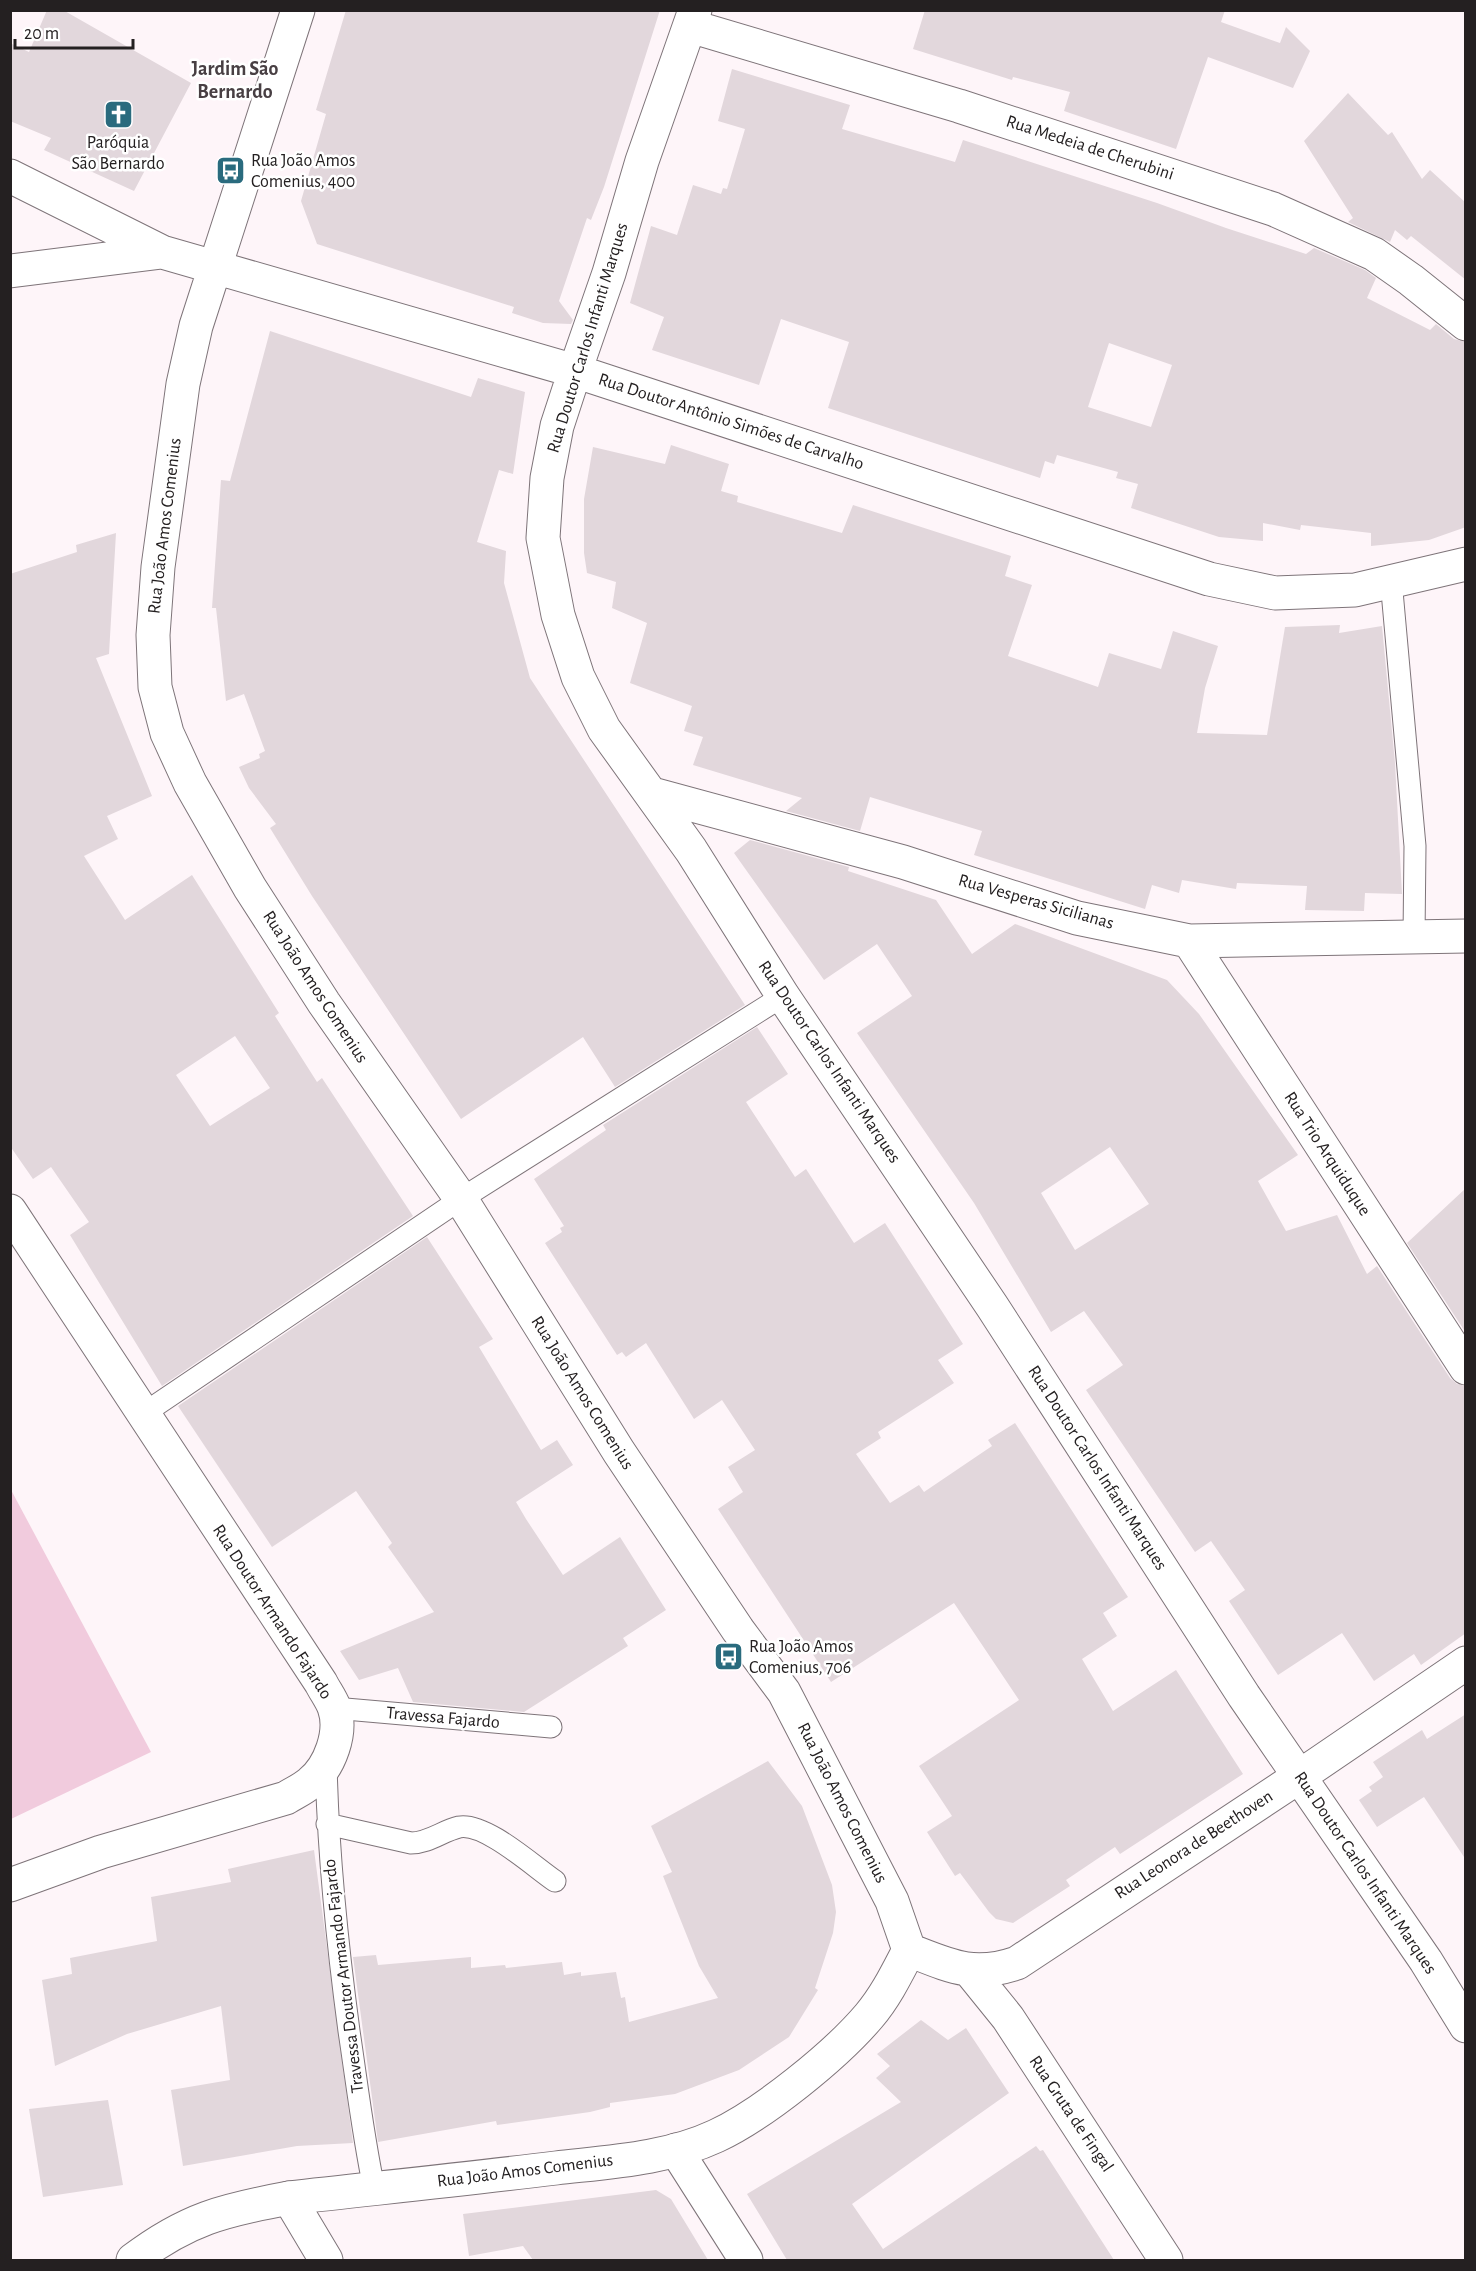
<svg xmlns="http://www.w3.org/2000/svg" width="1476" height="2271" font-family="'Alegreya Sans',sans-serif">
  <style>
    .pitch { fill: #f1cbdd }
    .building { fill: #e2d7dc; fill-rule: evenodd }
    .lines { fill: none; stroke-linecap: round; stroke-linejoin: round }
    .service-casing { stroke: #7e7479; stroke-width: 23 }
    .minor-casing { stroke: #7e7479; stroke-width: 35 }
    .tertiary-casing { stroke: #7e7479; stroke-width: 35 }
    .service { stroke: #fff; stroke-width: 21 }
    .minor { stroke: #fff; stroke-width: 33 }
    .tertiary { stroke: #fff; stroke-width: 33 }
    .labels { text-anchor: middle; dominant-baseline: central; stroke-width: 5; stroke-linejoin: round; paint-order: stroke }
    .poi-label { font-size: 18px; fill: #242021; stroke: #fff; text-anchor: start }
    .street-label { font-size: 18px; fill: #242021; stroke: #fff }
    .neighbourhood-label { font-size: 20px; font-weight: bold; fill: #483f43; stroke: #fff }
  </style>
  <rect width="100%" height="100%" fill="#fef5f9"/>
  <path class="pitch" d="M 10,1488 L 151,1752 L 11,1819 L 10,1819 Z"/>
  <path class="building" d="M 47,10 L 63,10 L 191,83 L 134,191 L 44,150 L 51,138 L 10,121 L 10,43 L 29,52 Z
    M 346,10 L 660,10 L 604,187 L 591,220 L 587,218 L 559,301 L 573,320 L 571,324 L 543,323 L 512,313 L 514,307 L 317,244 L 301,201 L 326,114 L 316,110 Z
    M 925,10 L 1225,10 L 1221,22 L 1280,43 L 1286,27 L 1310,51 L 1293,88 L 1208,57 L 1176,149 L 1064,111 L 1070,92 L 1013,77 L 1012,80 L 913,49 Z
    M 732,69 L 850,105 L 842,129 L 955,162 L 963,140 L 1157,203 L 1226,228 L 1225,230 L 1226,228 L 1306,254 L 1314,248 L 1365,270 L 1376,278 L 1367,298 L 1430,330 L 1436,324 L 1454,339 L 1466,342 L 1466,527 L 1429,540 L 1371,546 L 1371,533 L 1301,525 L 1300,530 L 1263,523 L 1263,541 L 1219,537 L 1131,508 L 1138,484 L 1116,478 L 1118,472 L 1057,455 L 1054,464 L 1045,461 L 1040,478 L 828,408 L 849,342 L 781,319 L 759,385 L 652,350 L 664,317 L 630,303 L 651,226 L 677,235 L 693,185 L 721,194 L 723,188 L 727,189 L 745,129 L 718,121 ZM 1109,343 L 1172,365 L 1151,427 L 1088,407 Z
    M 1348,93 L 1388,135 L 1392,132 L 1422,179 L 1430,170 L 1466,203 L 1466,280 L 1411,236 L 1407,240 L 1395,230 L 1390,242 L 1348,222 L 1353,218 L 1304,141 Z
    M 270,331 L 471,397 L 478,378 L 525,392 L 513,474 L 499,470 L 477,542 L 506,551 L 504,583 L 530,678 L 745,1005 L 615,1087 L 583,1037 L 461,1119 L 312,896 L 270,828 L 276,824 L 249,788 L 239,767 L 260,758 L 259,754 L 265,751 L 244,694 L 226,701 L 216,608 L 212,608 L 221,480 L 230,481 Z
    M 671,445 L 729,464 L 721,491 L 738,496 L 737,502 L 842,533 L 853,505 L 1011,556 L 1005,576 L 1032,585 L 1008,656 L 1098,687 L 1109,653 L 1161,669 L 1173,631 L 1218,646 L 1205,688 L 1197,733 L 1267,735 L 1285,627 L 1340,625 L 1339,633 L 1382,626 L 1395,763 L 1402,894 L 1365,893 L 1364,911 L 1305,910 L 1307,886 L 1237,883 L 1236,889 L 1182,880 L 1179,893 L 1152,885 L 1145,909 L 974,855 L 982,831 L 870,797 L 860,831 L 786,811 L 802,798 L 693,765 L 703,737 L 684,731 L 692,706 L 630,683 L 647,623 L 612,608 L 616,582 L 587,573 L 584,553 L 584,499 L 593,447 L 665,464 Z
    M 116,533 L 109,654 L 96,658 L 152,796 L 107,816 L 118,839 L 84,856 L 125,920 L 192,875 L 279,1013 L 275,1016 L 317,1082 L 322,1078 L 413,1216 L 162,1386 L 70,1235 L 89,1222 L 51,1167 L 33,1179 L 10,1146 L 10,574 L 77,552 L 76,545 ZM 235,1036 L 270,1088 L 210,1126 L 176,1075 Z
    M 750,840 L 849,867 L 848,871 L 936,900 L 972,954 L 1015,924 L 1167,980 L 1199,1014 L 1298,1155 L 1258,1181 L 1286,1231 L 1337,1215 L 1367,1274 L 1377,1266 L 1450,1378 L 1457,1384 L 1466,1386 L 1466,1633 L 1421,1665 L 1414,1654 L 1374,1681 L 1342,1633 L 1278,1675 L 1229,1601 L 1245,1590 L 1211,1541 L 1195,1552 L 1086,1390 L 1123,1365 L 1084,1311 L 1051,1332 L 974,1203 L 857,1033 L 912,996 L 877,944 L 824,980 L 734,853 ZM 1110,1147 L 1149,1204 L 1075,1250 L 1041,1193 Z
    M 757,1027 L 788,1074 L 746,1102 L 795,1177 L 806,1169 L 854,1243 L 885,1223 L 963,1344 L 938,1360 L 954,1383 L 878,1432 L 881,1438 L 856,1454 L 890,1503 L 919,1485 L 924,1492 L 992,1446 L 988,1440 L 1015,1423 L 1128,1597 L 1103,1613 L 1117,1636 L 1082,1659 L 1113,1711 L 1176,1670 L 1243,1774 L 1120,1854 L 1115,1847 L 1066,1880 L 1070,1886 L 1013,1923 L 996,1919 L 989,1912 L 960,1873 L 955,1876 L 927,1832 L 952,1816 L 919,1766 L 1019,1700 L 954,1603 L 831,1682 L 718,1509 L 743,1492 L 728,1467 L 755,1450 L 722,1400 L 694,1419 L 646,1343 L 626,1357 L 622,1352 L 617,1355 L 545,1243 L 562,1232 L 560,1228 L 564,1226 L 534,1179 L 606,1130 L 603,1125 Z
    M 1466,1188 L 1466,1333 L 1407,1243 Z
    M 427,1237 L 493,1339 L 479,1347 L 541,1450 L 557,1440 L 573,1465 L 516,1502 L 526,1519 L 563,1575 L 620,1537 L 666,1610 L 623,1638 L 628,1646 L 524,1712 L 413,1702 L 398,1668 L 359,1680 L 340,1651 L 434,1612 L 388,1547 L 392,1543 L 356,1491 L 272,1547 L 178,1406 Z
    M 1466,1714 L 1466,1860 L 1424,1797 L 1377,1827 L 1359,1800 L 1372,1791 L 1369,1787 L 1383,1777 L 1373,1762 L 1422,1730 L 1427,1739 Z
    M 768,1761 L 802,1806 L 832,1885 L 836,1912 L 833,1933 L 815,1988 L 818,1990 L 789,2037 L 739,2070 L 675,2094 L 610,2103 L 610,2107 L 590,2112 L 497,2125 L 496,2121 L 378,2142 L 353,1957 L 376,1955 L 378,1965 L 471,1957 L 471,1968 L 505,1965 L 506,1968 L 562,1962 L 564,1975 L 581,1972 L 581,1976 L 616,1972 L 621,1998 L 625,1997 L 629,2022 L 718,1998 L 699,1966 L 663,1876 L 672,1872 L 651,1826 Z
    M 314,1850 L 353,2143 L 297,2146 L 183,2166 L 171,2090 L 230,2080 L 221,2006 L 127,2034 L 55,2066 L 42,1980 L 72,1974 L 70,1958 L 157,1941 L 151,1897 L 231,1882 L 228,1869 Z
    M 921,2020 L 948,2040 L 966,2028 L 1009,2093 L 852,2204 L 883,2249 L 1036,2146 L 1040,2151 L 1043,2150 L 1114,2260 L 787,2260 L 747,2194 L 901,2102 L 876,2078 L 890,2066 L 877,2054 Z
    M 108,2100 L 123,2185 L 43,2197 L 29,2109 Z
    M 656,2190 L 671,2199 L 708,2260 L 533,2260 L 523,2246 L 469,2256 L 463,2214 Z"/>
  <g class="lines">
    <defs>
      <path id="service" d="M 1391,580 L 1415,846 L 1414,937
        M 143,1414 L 461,1199 L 783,996
        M 334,1708 L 551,1727
        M 326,1763 C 328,1853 337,1942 349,2031 C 357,2084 363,2136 374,2188
        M 327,1824 L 411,1843 C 429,1843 442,1831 459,1827 C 485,1822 533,1866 555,1881"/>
      <path id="minor" d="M 298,10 L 196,326 L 183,384 L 158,567 L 153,635 L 155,687 L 167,733 L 190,783 L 250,888 L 324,1003 L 461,1199 L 619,1452 L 738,1630 L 784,1692 L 892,1901 L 909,1950 C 950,1966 973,1978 1017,1963 L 1300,1776 L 1466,1663
        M 695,10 L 642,161 L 609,273 L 575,371 L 557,426 L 547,478 L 543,538 L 558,615 L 578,677 L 604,729 L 691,850 L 783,996 L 992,1306 L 1244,1696 L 1426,1961 L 1466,2026
        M 690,26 L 959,106 L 1273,209 L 1374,254 L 1411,280 L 1466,324
        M 10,176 L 162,252 L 575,371 L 1209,579 L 1275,593 L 1355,590 L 1466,564
        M 10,271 L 162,252
        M 652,794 L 903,862 L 1077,918 L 1189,941 L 1466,936
        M 1189,941 L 1466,1368
        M 10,1211 L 321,1683 C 325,1691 331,1699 334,1707 C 343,1732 330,1767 310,1783 C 303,1789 294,1793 286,1798 L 101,1852 L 10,1885
        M 970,1971 L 1008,2018 L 1166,2260
        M 676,2150 L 746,2260
        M 289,2198 L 326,2260"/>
      <path id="tertiary" d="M 133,2260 C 187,2219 224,2210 289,2198 C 378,2188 467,2179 556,2168 C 608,2162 667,2159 716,2136 C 763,2114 835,2056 869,2016 C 886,1996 897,1973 909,1950"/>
    </defs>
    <use href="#service" class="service-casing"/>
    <use href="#minor" class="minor-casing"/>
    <use href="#tertiary" class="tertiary-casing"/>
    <use href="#service" class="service"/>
    <use href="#minor" class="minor"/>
    <use href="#tertiary" class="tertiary"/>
  </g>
  <defs>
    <symbol id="church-square" viewBox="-11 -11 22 22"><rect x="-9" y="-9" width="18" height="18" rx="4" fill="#2a6b7e" stroke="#fff"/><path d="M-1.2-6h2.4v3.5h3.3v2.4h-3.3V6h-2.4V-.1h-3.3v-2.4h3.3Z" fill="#fff"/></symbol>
    <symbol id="bus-square" viewBox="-11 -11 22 22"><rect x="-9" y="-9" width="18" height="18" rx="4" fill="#2a6b7e" stroke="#fff"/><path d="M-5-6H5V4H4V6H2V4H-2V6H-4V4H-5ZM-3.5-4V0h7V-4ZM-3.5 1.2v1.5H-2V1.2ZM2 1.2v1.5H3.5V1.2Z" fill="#fff"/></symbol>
  </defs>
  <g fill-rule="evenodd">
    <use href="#church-square" x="102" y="98" width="33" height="33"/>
    <use href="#bus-square" x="214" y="154" width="33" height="33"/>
    <use href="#bus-square" x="712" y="1640" width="33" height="33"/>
  </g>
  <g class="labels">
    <g class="poi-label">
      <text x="118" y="143" text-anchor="middle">Paróquia<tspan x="118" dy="21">São Bernardo</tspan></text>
      <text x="251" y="161">Rua João Amos<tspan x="251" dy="21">Comenius, 400</tspan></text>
      <text x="749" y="1647">Rua João Amos<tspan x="749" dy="21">Comenius, 706</tspan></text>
    </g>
    <g class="street-label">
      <text transform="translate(1090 148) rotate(18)">Rua Medeia de Cherubini</text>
      <text transform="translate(588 338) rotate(-73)">Rua Doutor Carlos Infanti Marques</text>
      <text transform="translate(731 422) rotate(18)">Rua Doutor Antônio Simões de Carvalho</text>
      <text transform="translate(165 526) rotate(-83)">Rua João Amos Comenius</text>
      <text transform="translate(1036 902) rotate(16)">Rua Vesperas Sicilianas</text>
      <text transform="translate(315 987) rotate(57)">Rua João Amos Comenius</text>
      <text transform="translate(829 1062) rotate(56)">Rua Doutor Carlos Infanti Marques</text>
      <text transform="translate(1327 1154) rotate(57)">Rua Trio Arquiduque</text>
      <text transform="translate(582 1393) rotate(58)">Rua João Amos Comenius</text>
      <text transform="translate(1097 1468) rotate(57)">Rua Doutor Carlos Infanti Marques</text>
      <text transform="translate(272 1612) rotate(57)">Rua Doutor Armando Fajardo</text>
      <text transform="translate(443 1718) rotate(5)">Travessa Fajardo</text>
      <text transform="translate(842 1803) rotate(63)">Rua João Amos Comenius</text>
      <text transform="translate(1194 1845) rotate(-33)">Rua Leonora de Beethoven</text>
      <text transform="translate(1365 1873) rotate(56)">Rua Doutor Carlos Infanti Marques</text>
      <text transform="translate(344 1976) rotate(-97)">Travessa Doutor Armando Fajardo</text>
      <text transform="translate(1071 2114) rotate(56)">Rua Gruta de Fingal</text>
      <text transform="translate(525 2171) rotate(-7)">Rua João Amos Comenius</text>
    </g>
    <g class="neighbourhood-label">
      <text x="235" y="69">Jardim São<tspan x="235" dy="23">Bernardo</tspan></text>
    </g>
  </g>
  <rect width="1476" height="2271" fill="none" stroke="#242021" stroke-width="24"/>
  <path d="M15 39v9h118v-9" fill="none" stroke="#242021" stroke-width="3"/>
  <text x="24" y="39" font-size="18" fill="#242021" stroke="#ffffff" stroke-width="4.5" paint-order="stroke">20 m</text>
</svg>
